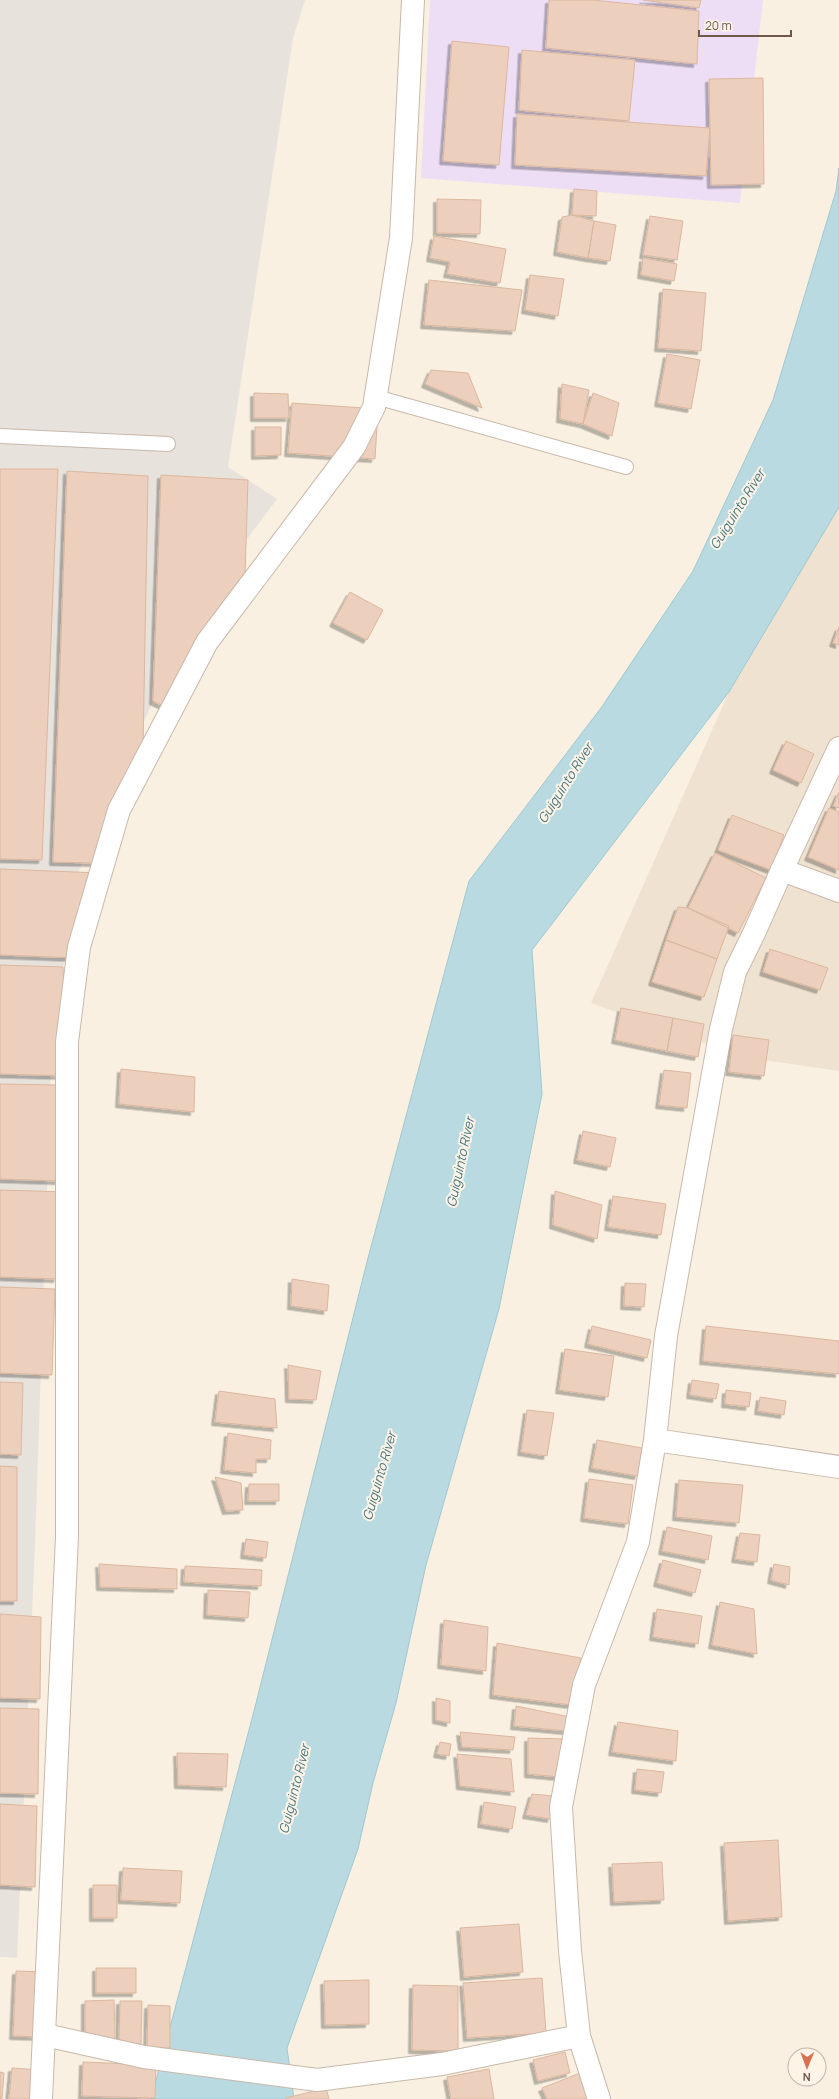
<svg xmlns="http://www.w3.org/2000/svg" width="839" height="2099" font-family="Manrope,sans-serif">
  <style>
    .residential { fill: #f0e2d0 }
    .industrial { fill: #e8e2dc }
    .education { fill: #eddef5 }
    .water { fill: #b8dae0; stroke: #a0c8d1 }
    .building { fill: #eccfbc; stroke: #dcb79e; filter: url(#shadow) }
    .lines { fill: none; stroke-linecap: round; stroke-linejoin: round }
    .service-casing { stroke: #c8b8aa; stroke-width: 16 }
    .minor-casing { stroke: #c8b8aa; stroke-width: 24 }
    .tertiary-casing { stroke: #c8b8aa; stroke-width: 24 }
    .service { stroke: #fff; stroke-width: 14 }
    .minor { stroke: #fff; stroke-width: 22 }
    .tertiary { stroke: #fff; stroke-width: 22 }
    .labels { text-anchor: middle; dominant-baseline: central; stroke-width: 4; stroke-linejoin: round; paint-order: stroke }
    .water-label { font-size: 13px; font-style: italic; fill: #47757f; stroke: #fdf4e7 }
  </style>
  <defs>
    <filter id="shadow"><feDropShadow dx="-3.5" dy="3.5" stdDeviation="0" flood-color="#0004"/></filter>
  </defs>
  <rect width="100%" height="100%" fill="#f9f0e1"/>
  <path class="residential" d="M 839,507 L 839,1071 L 743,1057 L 591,1003 L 729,692 Z"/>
  <path class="industrial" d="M 0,0 L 305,0 L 293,38 L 228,467 L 277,499 L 211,587 L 153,701 L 78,873 L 52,1042 L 35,1544 L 17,1958 L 0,1957 Z"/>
  <path class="education" d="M 430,0 L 763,0 L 740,203 L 421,178 Z"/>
  <path class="water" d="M 839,168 L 839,507 L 729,692 L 532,950 L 542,1094 L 499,1309 L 426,1565 L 396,1703 L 373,1783 L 358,1849 L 287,2048 L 294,2099 L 151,2099 L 253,1715 L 368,1258 L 469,881 L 601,708 L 693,571 L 773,400 L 836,191 Z"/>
  <path class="building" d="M 549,0 L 593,0 L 699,11 L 697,64 L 546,48 Z
    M 643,0 L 701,0 L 699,8 Z
    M 452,41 L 509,47 L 499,165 L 443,161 Z
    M 522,50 L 635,60 L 629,121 L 519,110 Z
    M 763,78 L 764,184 L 711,185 L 709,79 Z
    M 517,114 L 710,128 L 706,176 L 515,165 Z
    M 574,189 L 597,191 L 596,216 L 572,215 Z
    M 437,199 L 481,200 L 480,234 L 437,233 Z
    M 572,215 L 594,221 L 588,258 L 557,252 L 562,217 Z
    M 650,216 L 683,221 L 677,260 L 643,255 Z
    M 594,221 L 616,225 L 610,261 L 588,258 Z
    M 434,236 L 506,249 L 500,283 L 447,274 L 450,262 L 430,258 Z
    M 643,258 L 677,264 L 674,281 L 641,275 Z
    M 530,275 L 564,279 L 558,316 L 525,310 Z
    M 429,280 L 522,290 L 515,331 L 424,325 Z
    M 663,289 L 706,293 L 701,351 L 658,348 Z
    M 667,354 L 700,360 L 691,409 L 658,403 Z
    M 431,370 L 468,373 L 482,408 L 425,384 Z
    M 562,384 L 589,390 L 583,424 L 560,419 Z
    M 254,393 L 288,394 L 289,418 L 254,418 Z
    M 593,393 L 619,403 L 612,436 L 583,424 Z
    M 292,403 L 378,409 L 375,459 L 288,453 Z
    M 255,427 L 281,427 L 281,455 L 255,456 Z
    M 0,469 L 58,469 L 42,860 L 0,859 Z
    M 67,471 L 148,476 L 143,749 L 94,863 L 53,862 Z
    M 161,475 L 248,480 L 245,576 L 172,710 L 153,701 Z
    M 350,592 L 383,610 L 367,640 L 333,623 Z
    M 839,627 L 839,645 L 833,643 Z
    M 786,741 L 814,754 L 801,783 L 773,770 Z
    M 839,792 L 839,808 L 833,806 Z
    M 829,808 L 839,812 L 839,870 L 808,857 Z
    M 732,815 L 784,835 L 771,870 L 718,850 Z
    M 715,853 L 766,878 L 738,933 L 688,908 Z
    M 0,869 L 101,873 L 78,958 L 0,955 Z
    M 678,907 L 688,908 L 729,926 L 717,959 L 666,940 Z
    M 666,940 L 717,959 L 704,997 L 652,982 Z
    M 770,949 L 828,968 L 820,990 L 763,972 Z
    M 0,965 L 63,967 L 67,1076 L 0,1074 Z
    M 621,1008 L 673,1018 L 667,1051 L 615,1040 Z
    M 673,1018 L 704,1024 L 698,1057 L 667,1051 Z
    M 733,1035 L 769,1040 L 764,1076 L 729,1072 Z
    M 121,1069 L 195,1077 L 194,1112 L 119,1104 Z
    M 664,1070 L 691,1073 L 687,1108 L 659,1105 Z
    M 0,1084 L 58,1085 L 59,1181 L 0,1179 Z
    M 583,1131 L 616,1138 L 610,1167 L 577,1160 Z
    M 0,1190 L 67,1192 L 57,1279 L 0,1277 Z
    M 555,1191 L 602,1205 L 597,1239 L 553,1225 Z
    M 613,1196 L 666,1204 L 661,1235 L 608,1227 Z
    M 292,1279 L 329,1285 L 327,1311 L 291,1306 Z
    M 625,1283 L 646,1284 L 644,1307 L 624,1306 Z
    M 0,1287 L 55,1289 L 52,1375 L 0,1373 Z
    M 592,1326 L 651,1340 L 647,1358 L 588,1344 Z
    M 706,1326 L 839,1341 L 839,1374 L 703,1361 Z
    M 565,1349 L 614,1356 L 608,1397 L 559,1390 Z
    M 288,1365 L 321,1371 L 316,1400 L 289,1399 Z
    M 692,1380 L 719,1384 L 716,1399 L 690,1395 Z
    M 0,1382 L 23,1383 L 21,1455 L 0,1454 Z
    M 726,1390 L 751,1393 L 749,1407 L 725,1404 Z
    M 219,1391 L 275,1399 L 277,1428 L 215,1422 Z
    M 760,1397 L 786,1401 L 784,1415 L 758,1411 Z
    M 527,1410 L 554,1413 L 547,1456 L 521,1452 Z
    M 228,1433 L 271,1440 L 270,1459 L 256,1459 L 256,1473 L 224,1470 Z
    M 597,1440 L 642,1448 L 638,1476 L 592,1468 Z
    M 0,1466 L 17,1467 L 17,1601 L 0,1601 Z
    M 215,1477 L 241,1483 L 243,1510 L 226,1511 Z
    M 589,1479 L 633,1485 L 628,1524 L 584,1518 Z
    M 679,1480 L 743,1485 L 739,1523 L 676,1517 Z
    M 249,1484 L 279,1484 L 279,1501 L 248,1501 Z
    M 667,1527 L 712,1536 L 708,1560 L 662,1551 Z
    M 740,1533 L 760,1535 L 757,1562 L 735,1559 Z
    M 246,1539 L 268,1542 L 266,1558 L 244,1555 Z
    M 663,1560 L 701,1570 L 695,1593 L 657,1583 Z
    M 99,1564 L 177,1569 L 177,1589 L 100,1587 Z
    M 774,1564 L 790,1567 L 789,1585 L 771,1580 Z
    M 185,1566 L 262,1570 L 261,1586 L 184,1582 Z
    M 208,1590 L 250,1592 L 248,1618 L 207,1615 Z
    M 720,1602 L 754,1609 L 757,1654 L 712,1645 Z
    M 657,1609 L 702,1616 L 698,1644 L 653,1637 Z
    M 0,1614 L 41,1617 L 40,1699 L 0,1698 Z
    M 444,1620 L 488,1627 L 486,1671 L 441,1665 Z
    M 497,1643 L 581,1658 L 572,1705 L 493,1695 Z
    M 436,1698 L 450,1701 L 450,1723 L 436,1720 Z
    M 516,1706 L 570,1717 L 567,1731 L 514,1726 Z
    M 0,1708 L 39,1709 L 38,1794 L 0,1793 Z
    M 618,1722 L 678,1731 L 676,1761 L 612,1752 Z
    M 460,1732 L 515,1737 L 513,1750 L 462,1747 Z
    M 528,1738 L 565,1739 L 560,1777 L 528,1774 Z
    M 440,1742 L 451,1744 L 449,1756 L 437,1754 Z
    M 177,1753 L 228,1754 L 226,1787 L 178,1785 Z
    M 457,1754 L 511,1759 L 514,1792 L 460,1786 Z
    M 637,1769 L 664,1772 L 661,1793 L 635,1790 Z
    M 532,1794 L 553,1796 L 551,1819 L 526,1815 Z
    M 484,1802 L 516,1807 L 512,1829 L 481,1824 Z
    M 0,1804 L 37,1806 L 35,1887 L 0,1885 Z
    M 778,1840 L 782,1917 L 728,1921 L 724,1843 Z
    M 662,1862 L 664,1900 L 614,1902 L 612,1864 Z
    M 123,1868 L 182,1871 L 180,1903 L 121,1900 Z
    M 93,1885 L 117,1885 L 117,1918 L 93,1918 Z
    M 519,1924 L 523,1972 L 464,1977 L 460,1928 Z
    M 96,1968 L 136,1968 L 136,1993 L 96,1993 Z
    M 16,1971 L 45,1972 L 42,2037 L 13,2036 Z
    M 542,1978 L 546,2033 L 467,2038 L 463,1983 Z
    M 369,1980 L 369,2024 L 325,2025 L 324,1981 Z
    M 413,1985 L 458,1986 L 458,2051 L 412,2050 Z
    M 114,2000 L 115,2039 L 85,2039 L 85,2001 Z
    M 120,2001 L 142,2001 L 141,2044 L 119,2044 Z
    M 148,2005 L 170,2006 L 170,2048 L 147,2048 Z
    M 565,2052 L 570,2073 L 538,2081 L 533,2060 Z
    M 83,2062 L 156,2065 L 155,2098 L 82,2096 Z
    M 12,2068 L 41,2070 L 38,2099 L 9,2099 Z
    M 489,2069 L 494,2099 L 451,2099 L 447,2077 Z
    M 0,2072 L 4,2073 L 2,2099 L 0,2099 Z
    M 580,2073 L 591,2099 L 547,2099 L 542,2088 Z
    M 326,2088 L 329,2099 L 286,2099 L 286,2098 Z"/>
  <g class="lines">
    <defs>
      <path id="service" d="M 376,397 L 626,467
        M 0,436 L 168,444"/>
      <path id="minor" d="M 655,1440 L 839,1467
        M 45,2035 L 144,2057 L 317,2080 L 442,2064 L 579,2036 L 570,1951 L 561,1807 L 584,1685 L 638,1542 L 655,1440 L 666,1336 L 721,1029 L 735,972 L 755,931 L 782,870
        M 579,2036 L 599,2099"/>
      <path id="tertiary" d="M 839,748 L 782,870 L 839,891
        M 41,2099 L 67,1537 L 67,1042 L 79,947 L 119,810 L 207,642 L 354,447 L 374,407 L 401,238 L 413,0"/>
    </defs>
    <use href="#service" class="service-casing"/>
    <use href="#minor" class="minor-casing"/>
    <use href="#tertiary" class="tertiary-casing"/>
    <use href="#service" class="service"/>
    <use href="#minor" class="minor"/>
    <use href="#tertiary" class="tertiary"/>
  </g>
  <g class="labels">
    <g class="water-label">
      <text transform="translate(737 509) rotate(-58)">Guiguinto River</text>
      <text transform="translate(565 783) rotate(-58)">Guiguinto River</text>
      <text transform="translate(460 1162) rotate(-78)">Guiguinto River</text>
      <text transform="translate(379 1476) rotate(-74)">Guiguinto River</text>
      <text transform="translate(294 1789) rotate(-76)">Guiguinto River</text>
    </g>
  </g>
  <g transform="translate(807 2067) rotate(181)"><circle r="19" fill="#fdf4e7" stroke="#c3b6a9"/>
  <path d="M0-3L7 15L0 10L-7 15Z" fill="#d77152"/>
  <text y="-6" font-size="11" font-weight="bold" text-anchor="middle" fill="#6d584b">N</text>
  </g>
  <path d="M699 30v6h92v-6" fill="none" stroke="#6d584b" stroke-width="2"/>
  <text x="705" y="30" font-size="12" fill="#6d584b" stroke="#fdf4e7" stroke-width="3" paint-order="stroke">20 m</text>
</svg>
